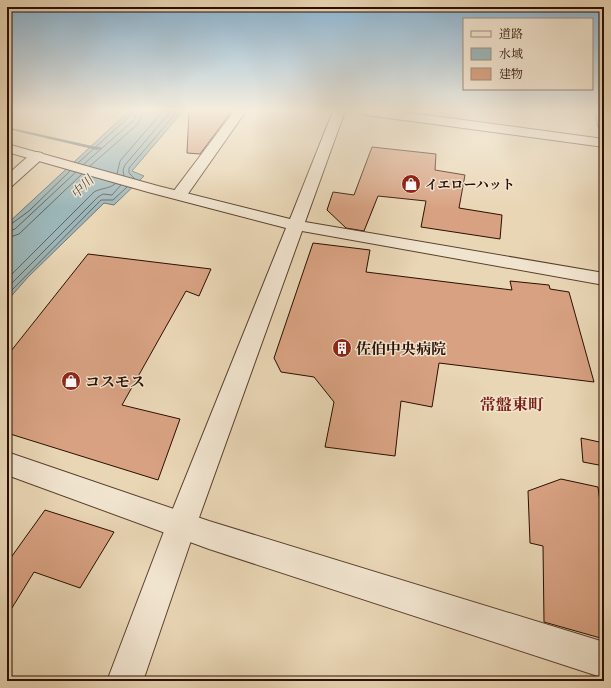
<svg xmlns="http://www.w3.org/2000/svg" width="611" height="688" font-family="'Gentium Book Plus','Noto Serif JP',serif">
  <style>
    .water { fill: #9cb6b8; stroke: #6f736e }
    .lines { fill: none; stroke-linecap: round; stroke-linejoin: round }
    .shore { stroke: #64625c; stroke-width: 1 }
    .stream { fill: #6f736e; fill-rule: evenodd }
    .building { fill: #d8a282; stroke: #2b0e00 }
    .minor-casing { stroke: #5a402d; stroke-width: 2 }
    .tertiary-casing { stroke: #5a402d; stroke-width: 2 }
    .minor { fill: #f1e4cf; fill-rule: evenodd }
    .tertiary { fill: #f1e4cf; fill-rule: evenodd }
    .labels { text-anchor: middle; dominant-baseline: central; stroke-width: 3; stroke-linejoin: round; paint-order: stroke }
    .far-poi-label { font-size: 13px; font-weight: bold; fill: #2b0e00; stroke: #f1e4cf; text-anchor: start }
    .far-water-label { font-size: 13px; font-style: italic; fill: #534940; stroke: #f1e4cf }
    .poi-label { font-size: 15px; font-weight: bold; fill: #2b0e00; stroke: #f1e4cf; text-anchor: start }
    .neighbourhood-label { font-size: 16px; font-weight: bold; fill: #7a1f14; stroke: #f1e4cf }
  </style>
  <rect width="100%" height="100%" fill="#e9d6b5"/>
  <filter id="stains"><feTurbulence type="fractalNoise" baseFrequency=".005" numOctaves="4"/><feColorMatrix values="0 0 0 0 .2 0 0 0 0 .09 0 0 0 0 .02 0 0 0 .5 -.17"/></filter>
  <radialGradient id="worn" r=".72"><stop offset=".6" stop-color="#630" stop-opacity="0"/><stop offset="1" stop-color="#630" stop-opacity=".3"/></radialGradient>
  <path class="water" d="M 129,111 L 183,111 L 132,171 L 144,176 L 114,205 L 104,203 L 28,277 L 7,301 L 7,224 Z"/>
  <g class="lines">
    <path class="shore" d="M 78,163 L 130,116 L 132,111
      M 84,164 L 134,120 L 137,111
      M 90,166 L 138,124 L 143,111
      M 117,174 L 120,161 L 163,111
      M 124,176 L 123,170 L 125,165 L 171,111
      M 135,179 L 129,173 L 129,168 L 178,111
      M 7,227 L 29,211 L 70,171
      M 7,232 L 15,229 L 76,172
      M 7,238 L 19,234 L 82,174
      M 7,279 L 94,192 C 101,188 109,189 115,184
      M 7,288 L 98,197 L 103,194 L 112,195 L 121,185
      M 7,295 L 101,200 L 113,200 L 127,187"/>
    <path class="stream" d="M 7,127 L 97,147 L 100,147 L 102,148 L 97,150 L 7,129 Z"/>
  </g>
  <path class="building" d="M 189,111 L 232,111 L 200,154 L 187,153 Z
    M 372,147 L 436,154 L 435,170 L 465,175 L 459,208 L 502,215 L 500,239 L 421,227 L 426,201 L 378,196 L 364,231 L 346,228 L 327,210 L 333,192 L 354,195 Z
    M 313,243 L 370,250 L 366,272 L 512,290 L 510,281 L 549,285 L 550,289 L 569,292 L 594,382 L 439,363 L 432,407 L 401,401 L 395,456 L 325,447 L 334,402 L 314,377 L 281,372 L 274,358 Z
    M 88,254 L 211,269 L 199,296 L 186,291 L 122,405 L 180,419 L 158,480 L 7,433 L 7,356 Z
    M 581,438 L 604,443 L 604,466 L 583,462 Z
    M 561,479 L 598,487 L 601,510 L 604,510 L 604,639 L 544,622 L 543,546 L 530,543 L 528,491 Z
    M 45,510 L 114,532 L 80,588 L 34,572 L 7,616 L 7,563 Z"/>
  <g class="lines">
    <defs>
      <path id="minor" d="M 234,111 L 246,111 L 185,198 L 173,198 L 171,195 L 173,192 Z
        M 360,111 L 396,111 L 604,139 L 604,147 L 366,115 Z
        M 596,111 L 604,111 L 604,130 L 598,126 Z
        M 37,152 L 42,153 L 44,156 L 42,159 L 12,186 L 7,188 L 7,175 L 32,153 Z
        M 7,452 L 209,521 L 604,642 L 604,678 L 209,549 L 7,475 Z"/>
      <path id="tertiary" d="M 333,111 L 345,111 L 305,222 L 604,273 L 604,285 L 302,231 L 196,526 L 143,681 L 107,681 L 166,526 L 286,228 L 148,192 L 7,152 L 7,144 L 158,186 L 290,219 Z"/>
    </defs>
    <use href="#minor" class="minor-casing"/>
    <use href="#tertiary" class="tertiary-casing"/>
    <use href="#minor" class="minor"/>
    <use href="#tertiary" class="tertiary"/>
  </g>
  <linearGradient id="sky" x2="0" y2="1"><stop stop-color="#89b5d5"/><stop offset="0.53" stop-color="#f5edde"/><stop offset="1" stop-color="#f5edde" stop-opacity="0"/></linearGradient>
  <rect width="611" height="208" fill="url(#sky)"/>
  <defs>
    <symbol id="shop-disc" viewBox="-11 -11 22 22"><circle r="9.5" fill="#8f2418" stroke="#f1e4cf"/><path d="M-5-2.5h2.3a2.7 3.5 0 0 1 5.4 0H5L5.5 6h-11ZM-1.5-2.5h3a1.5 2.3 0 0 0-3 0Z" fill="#fff"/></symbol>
    <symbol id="building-disc" viewBox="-11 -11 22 22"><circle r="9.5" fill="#8f2418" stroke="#f1e4cf"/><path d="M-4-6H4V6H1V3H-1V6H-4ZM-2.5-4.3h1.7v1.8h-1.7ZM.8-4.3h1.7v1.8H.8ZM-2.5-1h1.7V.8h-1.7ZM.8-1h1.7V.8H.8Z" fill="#fff"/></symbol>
  </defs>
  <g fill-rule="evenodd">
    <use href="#shop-disc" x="400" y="173" width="22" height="22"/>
    <use href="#building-disc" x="331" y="337" width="22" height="22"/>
    <use href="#shop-disc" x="60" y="370" width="22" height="22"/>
  </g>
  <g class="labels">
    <g class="far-poi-label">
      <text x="425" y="184">イエローハット</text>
    </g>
    <g class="far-water-label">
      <text transform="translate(82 187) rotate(-45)">中川</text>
    </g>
    <g class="poi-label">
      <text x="356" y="348">佐伯中央病院</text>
      <text x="85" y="381">コスモス</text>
    </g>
    <g class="neighbourhood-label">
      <text x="512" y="404">常盤東町</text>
    </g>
  </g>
  <rect width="611" height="688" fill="none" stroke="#e9d6b5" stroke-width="24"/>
  <rect x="8" y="8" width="595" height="672" fill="none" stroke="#2b0e00" stroke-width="2"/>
  <rect x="12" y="12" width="587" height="664" fill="none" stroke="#2b0e00"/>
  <rect x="463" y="18" width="130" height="72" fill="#f1e4cf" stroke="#a28e7c"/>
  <rect x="471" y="31" width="20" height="6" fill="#f1e4cf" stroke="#a28e7c"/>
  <text x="499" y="38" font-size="12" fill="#2b0e00">道路</text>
  <rect x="471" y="48" width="20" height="12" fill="#9cb6b8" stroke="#a28e7c"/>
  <text x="499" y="58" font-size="12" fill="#2b0e00">水域</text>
  <rect x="471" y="68" width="20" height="12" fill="#d8a282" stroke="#a28e7c"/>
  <text x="499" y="78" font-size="12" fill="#2b0e00">建物</text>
  <rect width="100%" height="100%" filter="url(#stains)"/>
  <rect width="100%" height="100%" fill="url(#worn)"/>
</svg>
